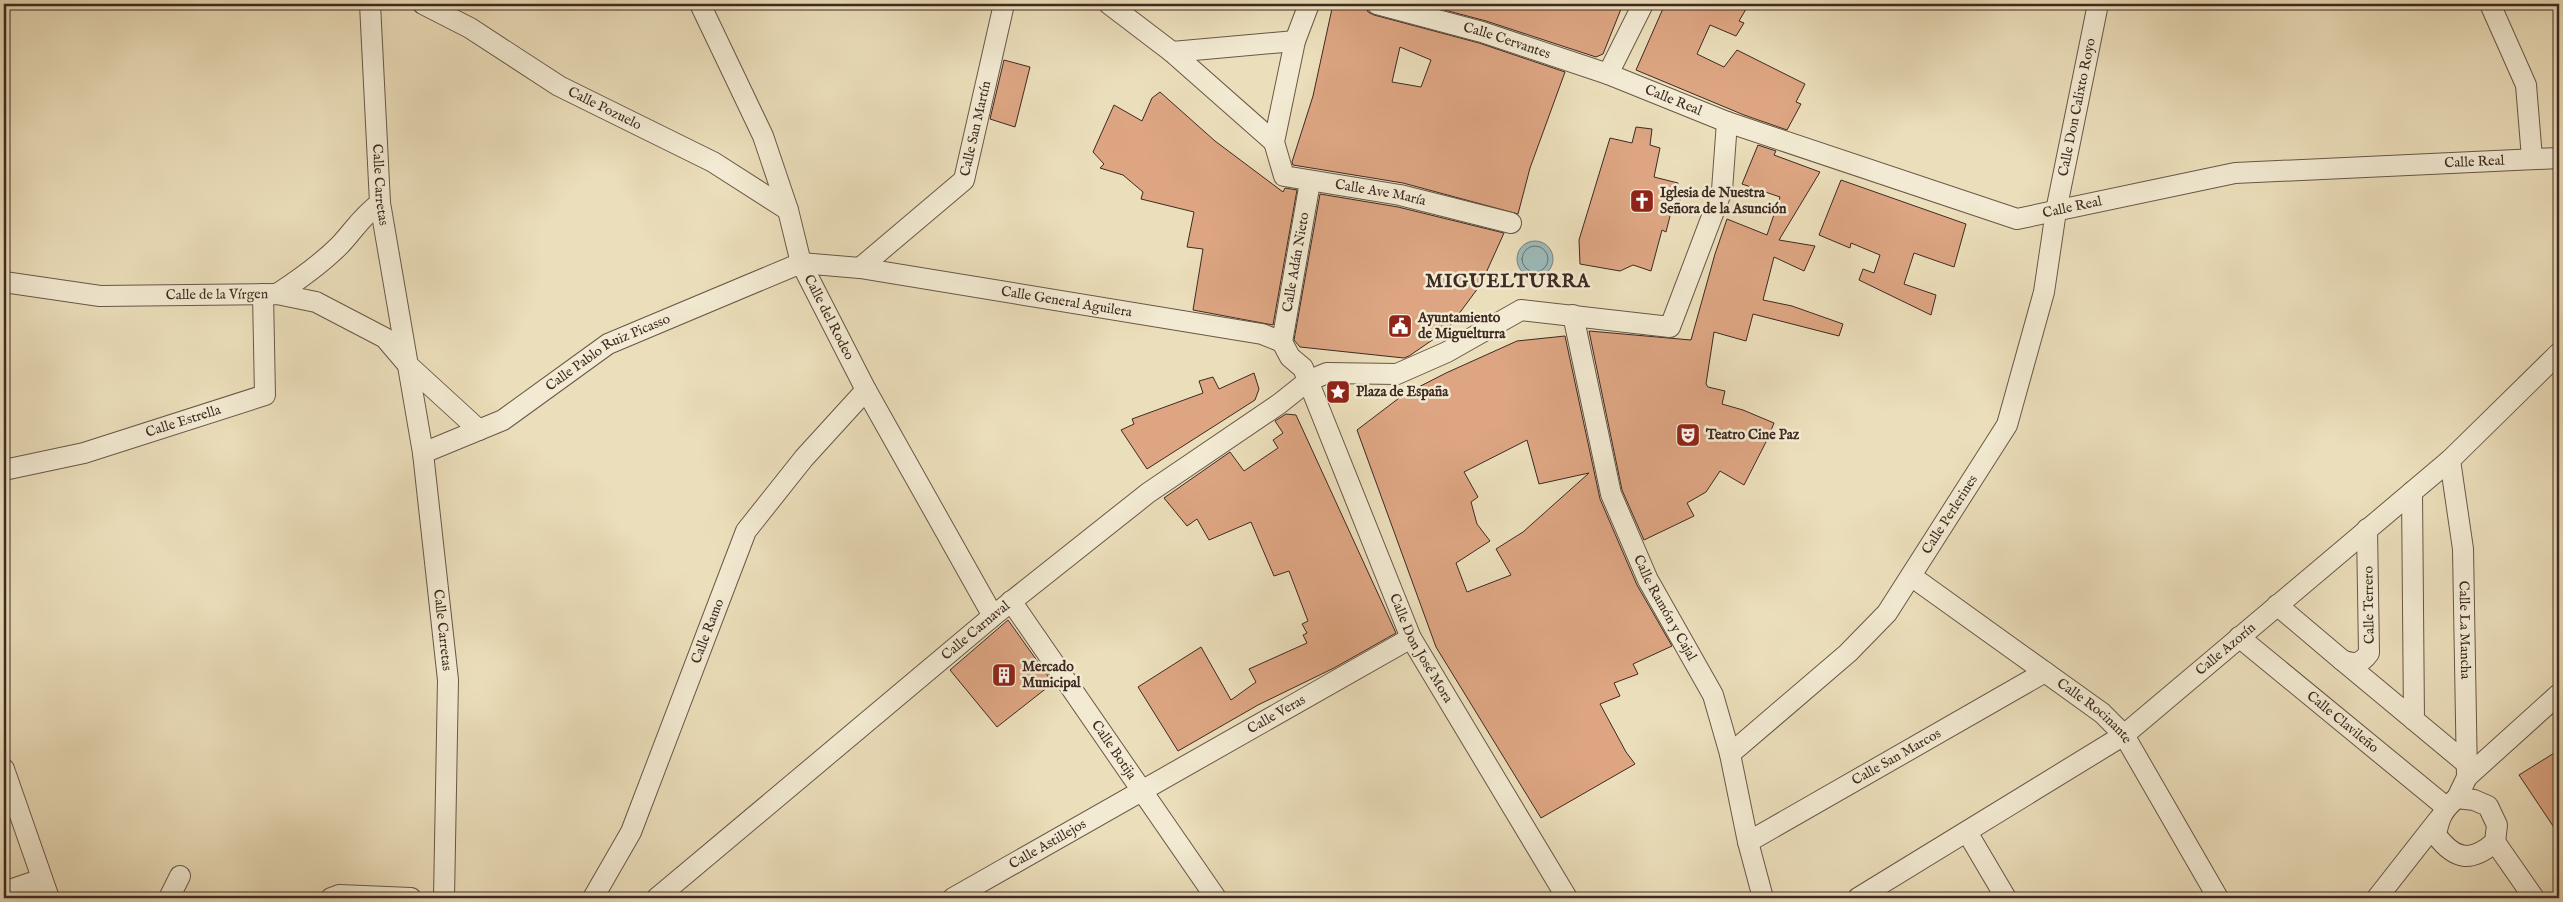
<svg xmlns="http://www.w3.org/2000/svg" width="2563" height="902" font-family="'IM FELL English',serif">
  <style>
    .water { fill: #9cbab9; stroke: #76807d }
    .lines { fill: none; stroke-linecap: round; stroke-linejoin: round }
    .shore { stroke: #6d726e; stroke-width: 1 }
    .building { fill: #dda582; stroke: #3e2a22; fill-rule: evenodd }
    .minor-casing { stroke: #695748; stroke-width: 22 }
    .minor { stroke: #f2ead2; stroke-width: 20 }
    .labels { text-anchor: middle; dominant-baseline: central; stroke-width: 5; stroke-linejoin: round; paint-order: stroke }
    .street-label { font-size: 14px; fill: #3e2a22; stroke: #f2ead2 }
    .poi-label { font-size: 14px; font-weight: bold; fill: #3e2a22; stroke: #f2ead2; text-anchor: start }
    .district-label { font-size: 19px; font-weight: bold; letter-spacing: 1px; fill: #3e2a22; stroke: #f2ead2 }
  </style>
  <rect width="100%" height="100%" fill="#ebdeba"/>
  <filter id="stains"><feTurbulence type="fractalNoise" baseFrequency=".004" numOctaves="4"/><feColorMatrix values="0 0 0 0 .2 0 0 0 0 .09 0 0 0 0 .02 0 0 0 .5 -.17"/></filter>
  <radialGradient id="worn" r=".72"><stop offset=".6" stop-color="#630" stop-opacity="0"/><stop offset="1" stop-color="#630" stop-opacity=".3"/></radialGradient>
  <path class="water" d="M1517 259a18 18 0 1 1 36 0a18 18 0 1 1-36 0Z"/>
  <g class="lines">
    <path class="shore" d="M1522 259a13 13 0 1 1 26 0a13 13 0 1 1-26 0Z"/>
  </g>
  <path class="building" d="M 1333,4 L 1358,8 L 1359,4 L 1365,4 L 1368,12 L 1374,15 L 1479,43 L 1565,72 L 1530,168 L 1518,214 L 1403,183 L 1293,165 L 1292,162 L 1313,96 ZM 1400,47 L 1431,60 L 1421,87 L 1392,82 Z
    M 1422,4 L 1623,4 L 1603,54 L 1596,57 L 1486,21 Z
    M 1665,4 L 1749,4 L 1739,21 L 1744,23 L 1736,36 L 1710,25 L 1697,54 L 1724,67 L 1737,50 L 1805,84 L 1796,102 L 1801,104 L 1787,130 L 1744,115 L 1636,70 Z
    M 1004,60 L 1030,67 L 1015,127 L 990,119 Z
    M 1160,92 L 1215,141 L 1283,192 L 1285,188 L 1297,190 L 1273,325 L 1193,310 L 1203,249 L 1187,247 L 1194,212 L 1141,199 L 1143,192 L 1123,175 L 1100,168 L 1104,164 L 1093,152 L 1114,105 L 1142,121 L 1152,98 Z
    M 1636,127 L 1652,129 L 1650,145 L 1660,148 L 1654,177 L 1678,183 L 1676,190 L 1682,191 L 1678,209 L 1672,208 L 1666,232 L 1662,230 L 1651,271 L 1633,265 L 1620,271 L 1580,264 L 1579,240 L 1610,138 L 1632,143 Z
    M 1758,145 L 1776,151 L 1774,155 L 1820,172 L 1779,240 L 1815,246 L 1804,271 L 1774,257 L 1763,300 L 1792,306 L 1843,324 L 1839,336 L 1753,314 L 1746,341 L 1714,332 L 1706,384 L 1708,387 L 1725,391 L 1722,404 L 1743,410 L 1774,423 L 1768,438 L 1744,485 L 1720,471 L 1706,492 L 1687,503 L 1694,516 L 1644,540 L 1622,490 L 1589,331 L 1691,340 L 1715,254 L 1727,219 L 1767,235 L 1780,197 L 1742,184 Z
    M 1841,180 L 1966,224 L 1954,267 L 1914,253 L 1904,284 L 1936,295 L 1931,315 L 1859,280 L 1863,269 L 1874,273 L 1880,255 L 1851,243 L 1850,248 L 1819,235 Z
    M 1320,194 L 1398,207 L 1504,233 L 1481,284 L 1447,330 L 1409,356 L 1404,358 L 1300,347 L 1294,340 Z
    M 1565,336 L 1600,499 L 1637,585 L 1672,646 L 1633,664 L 1638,674 L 1614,683 L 1620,696 L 1600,704 L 1626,752 L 1635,764 L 1541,818 L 1436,647 L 1357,430 L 1403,395 L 1446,373 L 1517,341 ZM 1527,440 L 1539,484 L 1589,473 L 1523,532 L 1496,549 L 1511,575 L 1467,592 L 1456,563 L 1490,541 L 1477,524 L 1471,502 L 1478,497 L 1464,472 Z
    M 1254,373 L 1259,389 L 1255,400 L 1147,469 L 1121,430 L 1134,424 L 1132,419 L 1203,393 L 1199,381 L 1213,377 L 1219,389 Z
    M 1286,414 L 1296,415 L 1396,633 L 1334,668 L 1258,705 L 1178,751 L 1138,687 L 1201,647 L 1231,700 L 1256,682 L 1249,669 L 1307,643 L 1303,635 L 1307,633 L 1302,624 L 1308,621 L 1289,571 L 1274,576 L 1251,522 L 1209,540 L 1197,519 L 1187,526 L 1164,498 L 1230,452 L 1244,471 L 1278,448 L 1273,440 L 1283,433 L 1275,421 Z
    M 1008,620 L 1053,683 L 997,727 L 950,670 Z
    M 2559,750 L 2559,835 L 2519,775 Z"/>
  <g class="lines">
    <defs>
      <g id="minor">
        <path id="s1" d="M 370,4 L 380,203 L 423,453 L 448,680 L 444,898"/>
        <path id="s2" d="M 423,4 L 470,28 L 559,86 L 713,162 L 788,210"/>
        <path id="s3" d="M 700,4 L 763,136 L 788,210 L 801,263 L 866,390 L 993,616"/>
        <path d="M 1109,4 L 1172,52 L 1274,142"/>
        <path id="s4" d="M 1309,4 L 1295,41 L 1274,142 L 1284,176 L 1400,195 L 1511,223"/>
        <path id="s5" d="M 1377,4 L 1482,32 L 1608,74 L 1727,122 L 2017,219 L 2235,173 L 2559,158"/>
        <path d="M 2490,4 L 2526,85 L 2532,158"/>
        <path d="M 1172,52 L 1295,41"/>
        <path d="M 1608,74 L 1643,4"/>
        <path id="s6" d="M 860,268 L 964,180 L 1004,4"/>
        <path id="s7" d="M 4,282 L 100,296 L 277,294 L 316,302 L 385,338 L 408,365 L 479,430"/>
        <path d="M 277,294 C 300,279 321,264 340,245 C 355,229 361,217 380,203"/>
        <path id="s8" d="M 1573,315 L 1611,494 L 1648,580 L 1713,695 L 1730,754 L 1748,842 L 1763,898"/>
        <path id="s9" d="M 1282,342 L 1310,182"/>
        <path id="s10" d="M 423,453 L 503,420 L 608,344 L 801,263 L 860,268 L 1262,334 L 1282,342 L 1290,357 L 1303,368 L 1411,638 L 1567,898"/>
        <path id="s11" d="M 2450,460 L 2463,549 L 2467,777 L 2457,798"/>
        <path id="s12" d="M 4,470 L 84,453 L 265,395 L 263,294"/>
        <path d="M 2412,492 L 2414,720"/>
        <path id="s13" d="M 1911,576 L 2102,713 L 2124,735 L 2218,898"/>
        <path id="s14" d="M 1011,601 L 1216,898"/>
        <path d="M 2277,605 L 2342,660 C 2355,665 2361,664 2369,653 L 2367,529"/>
        <path id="s15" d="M 2239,637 L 2446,807"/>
        <path d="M 2342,660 L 2467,764"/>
        <path id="s16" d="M 1730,754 L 1848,653 L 1887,613 L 2007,425 L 2044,292 L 2056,211 L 2098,4"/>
        <path d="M 4,769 L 49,898"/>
        <path d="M 2467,777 L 2559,694"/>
        <path d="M 2457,798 L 2474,800 L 2488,806 L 2497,825 L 2495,842 C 2471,863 2455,860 2436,835 C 2439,818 2443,809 2457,798 Z"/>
        <path d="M 1967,832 L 2006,898"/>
        <path id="s17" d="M 1748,842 L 2045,672"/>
        <path d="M 2495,842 L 2534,898"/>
        <path d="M 4,892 L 42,879"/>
        <path d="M 169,898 L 180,876"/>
        <path d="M 331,898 L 339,895 L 411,898"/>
        <path id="s18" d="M 593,898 L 631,832 L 746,531 L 804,458 L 866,390"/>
        <path id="s19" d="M 657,898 L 993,616 L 1148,493 L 1279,404 L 1308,381 L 1327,373 L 1397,374 L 1447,352 L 1521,310 L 1670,327 L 1722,190 L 1727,122"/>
        <path id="s20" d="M 953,898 L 1411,638"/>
        <path id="s21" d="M 1858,898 L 2124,735 L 2450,460 L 2559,353"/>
        <path d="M 2377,898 L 2439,819"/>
      </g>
    </defs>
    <use href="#minor" class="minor-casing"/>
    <use href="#minor" class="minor"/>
  </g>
  <defs>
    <symbol id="church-square" viewBox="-11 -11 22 22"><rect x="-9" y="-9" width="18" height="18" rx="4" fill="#8f2418" stroke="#f2ead2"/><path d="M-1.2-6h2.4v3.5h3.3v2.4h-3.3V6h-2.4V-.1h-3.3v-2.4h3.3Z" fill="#fff"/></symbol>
    <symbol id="civic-square" viewBox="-11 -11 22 22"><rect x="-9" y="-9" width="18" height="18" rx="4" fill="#8f2418" stroke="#f2ead2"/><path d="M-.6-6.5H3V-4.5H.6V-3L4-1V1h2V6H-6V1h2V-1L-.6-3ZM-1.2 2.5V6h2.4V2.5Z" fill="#fff"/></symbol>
    <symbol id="sight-square" viewBox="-11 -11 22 22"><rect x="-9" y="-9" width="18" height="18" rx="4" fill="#8f2418" stroke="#f2ead2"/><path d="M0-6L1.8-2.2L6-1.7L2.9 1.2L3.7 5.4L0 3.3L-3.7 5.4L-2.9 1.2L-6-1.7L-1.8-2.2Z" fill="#fff"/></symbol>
    <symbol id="theatre-square" viewBox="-11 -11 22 22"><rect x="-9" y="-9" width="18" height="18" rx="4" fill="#8f2418" stroke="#f2ead2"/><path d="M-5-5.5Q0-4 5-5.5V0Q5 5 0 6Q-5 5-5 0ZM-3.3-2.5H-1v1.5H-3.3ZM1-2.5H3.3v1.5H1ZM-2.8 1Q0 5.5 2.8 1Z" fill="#fff"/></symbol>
    <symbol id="building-square" viewBox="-11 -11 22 22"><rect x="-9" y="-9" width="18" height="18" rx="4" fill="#8f2418" stroke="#f2ead2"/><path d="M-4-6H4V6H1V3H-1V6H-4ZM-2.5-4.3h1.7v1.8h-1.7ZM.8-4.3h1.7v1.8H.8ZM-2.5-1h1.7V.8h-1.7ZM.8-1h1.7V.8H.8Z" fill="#fff"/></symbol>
  </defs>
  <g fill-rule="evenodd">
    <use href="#church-square" x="1628" y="187" width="28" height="28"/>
    <use href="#civic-square" x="1386" y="312" width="28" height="28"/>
    <use href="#sight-square" x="1324" y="378" width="28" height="28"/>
    <use href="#theatre-square" x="1674" y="421" width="28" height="28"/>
    <use href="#building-square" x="990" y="661" width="28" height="28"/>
  </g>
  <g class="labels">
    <g class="street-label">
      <text stroke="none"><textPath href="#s5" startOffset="135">Calle Cervantes</textPath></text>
      <text stroke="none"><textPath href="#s5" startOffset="312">Calle Real</textPath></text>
      <text stroke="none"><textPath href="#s16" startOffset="760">Calle Don Calixto Royo</textPath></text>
      <text stroke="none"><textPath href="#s2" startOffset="210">Calle Pozuelo</textPath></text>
      <text stroke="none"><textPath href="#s6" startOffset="189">Calle San Martín</textPath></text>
      <text stroke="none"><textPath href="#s5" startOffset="1138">Calle Real</textPath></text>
      <text stroke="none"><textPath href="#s1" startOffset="181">Calle Carretas</textPath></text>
      <text stroke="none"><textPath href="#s4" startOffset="276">Calle Ave María</textPath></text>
      <text stroke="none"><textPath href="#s5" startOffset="732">Calle Real</textPath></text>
      <text stroke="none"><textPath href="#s9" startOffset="81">Calle Adán Nieto</textPath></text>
      <text stroke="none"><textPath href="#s7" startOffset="214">Calle de la Vírgen</textPath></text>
      <text stroke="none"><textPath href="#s10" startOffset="694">Calle General Aguilera</textPath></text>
      <text stroke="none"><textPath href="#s3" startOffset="340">Calle del Rodeo</textPath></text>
      <text stroke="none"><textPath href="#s10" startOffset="212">Calle Pablo Ruiz Picasso</textPath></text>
      <text stroke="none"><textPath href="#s12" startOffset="186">Calle Estrella</textPath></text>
      <text stroke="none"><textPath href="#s16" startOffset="328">Calle Perlerines</textPath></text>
      <text transform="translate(2369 605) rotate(-91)">Calle Terrero</text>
      <text stroke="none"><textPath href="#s8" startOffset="309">Calle Ramón y Cajal</textPath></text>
      <text stroke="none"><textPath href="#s11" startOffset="171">Calle La Mancha</textPath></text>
      <text stroke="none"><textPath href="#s1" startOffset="631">Calle Carretas</textPath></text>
      <text stroke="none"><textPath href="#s18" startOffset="291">Calle Ramo</textPath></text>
      <text stroke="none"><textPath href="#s19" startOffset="416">Calle Carnaval</textPath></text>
      <text stroke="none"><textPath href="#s10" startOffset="1252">Calle Don José Mora</textPath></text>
      <text stroke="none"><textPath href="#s21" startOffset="445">Calle Azorín</textPath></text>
      <text stroke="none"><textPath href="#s13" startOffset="228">Calle Rocinante</textPath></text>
      <text stroke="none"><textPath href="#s20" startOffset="372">Calle Veras</textPath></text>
      <text stroke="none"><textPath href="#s15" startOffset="134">Calle Clavileño</textPath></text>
      <text stroke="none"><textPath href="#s14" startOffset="181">Calle Botija</textPath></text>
      <text stroke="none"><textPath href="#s17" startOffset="171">Calle San Marcos</textPath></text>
      <text stroke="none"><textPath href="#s20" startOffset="109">Calle Astillejos</textPath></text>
    </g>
    <g class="poi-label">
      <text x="1660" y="193">Iglesia de Nuestra<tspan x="1660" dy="16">Señora de la Asunción</tspan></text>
      <text x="1418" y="318">Ayuntamiento<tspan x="1418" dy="16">de Miguelturra</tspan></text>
      <text x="1356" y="392">Plaza de España</text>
      <text x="1706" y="435">Teatro Cine Paz</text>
      <text x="1022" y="667">Mercado<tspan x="1022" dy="16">Municipal</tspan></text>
    </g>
    <g class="district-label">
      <text x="1508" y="282">MIGUELTURRA</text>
    </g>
  </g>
  <rect width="2563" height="902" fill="none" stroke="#ebdeba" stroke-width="20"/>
  <rect x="5" y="5" width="2553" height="892" fill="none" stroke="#3e2a22" stroke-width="2.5"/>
  <rect x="10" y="10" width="2543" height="882" fill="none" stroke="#3e2a22"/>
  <rect width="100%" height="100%" filter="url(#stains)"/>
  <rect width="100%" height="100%" fill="url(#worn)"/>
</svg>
